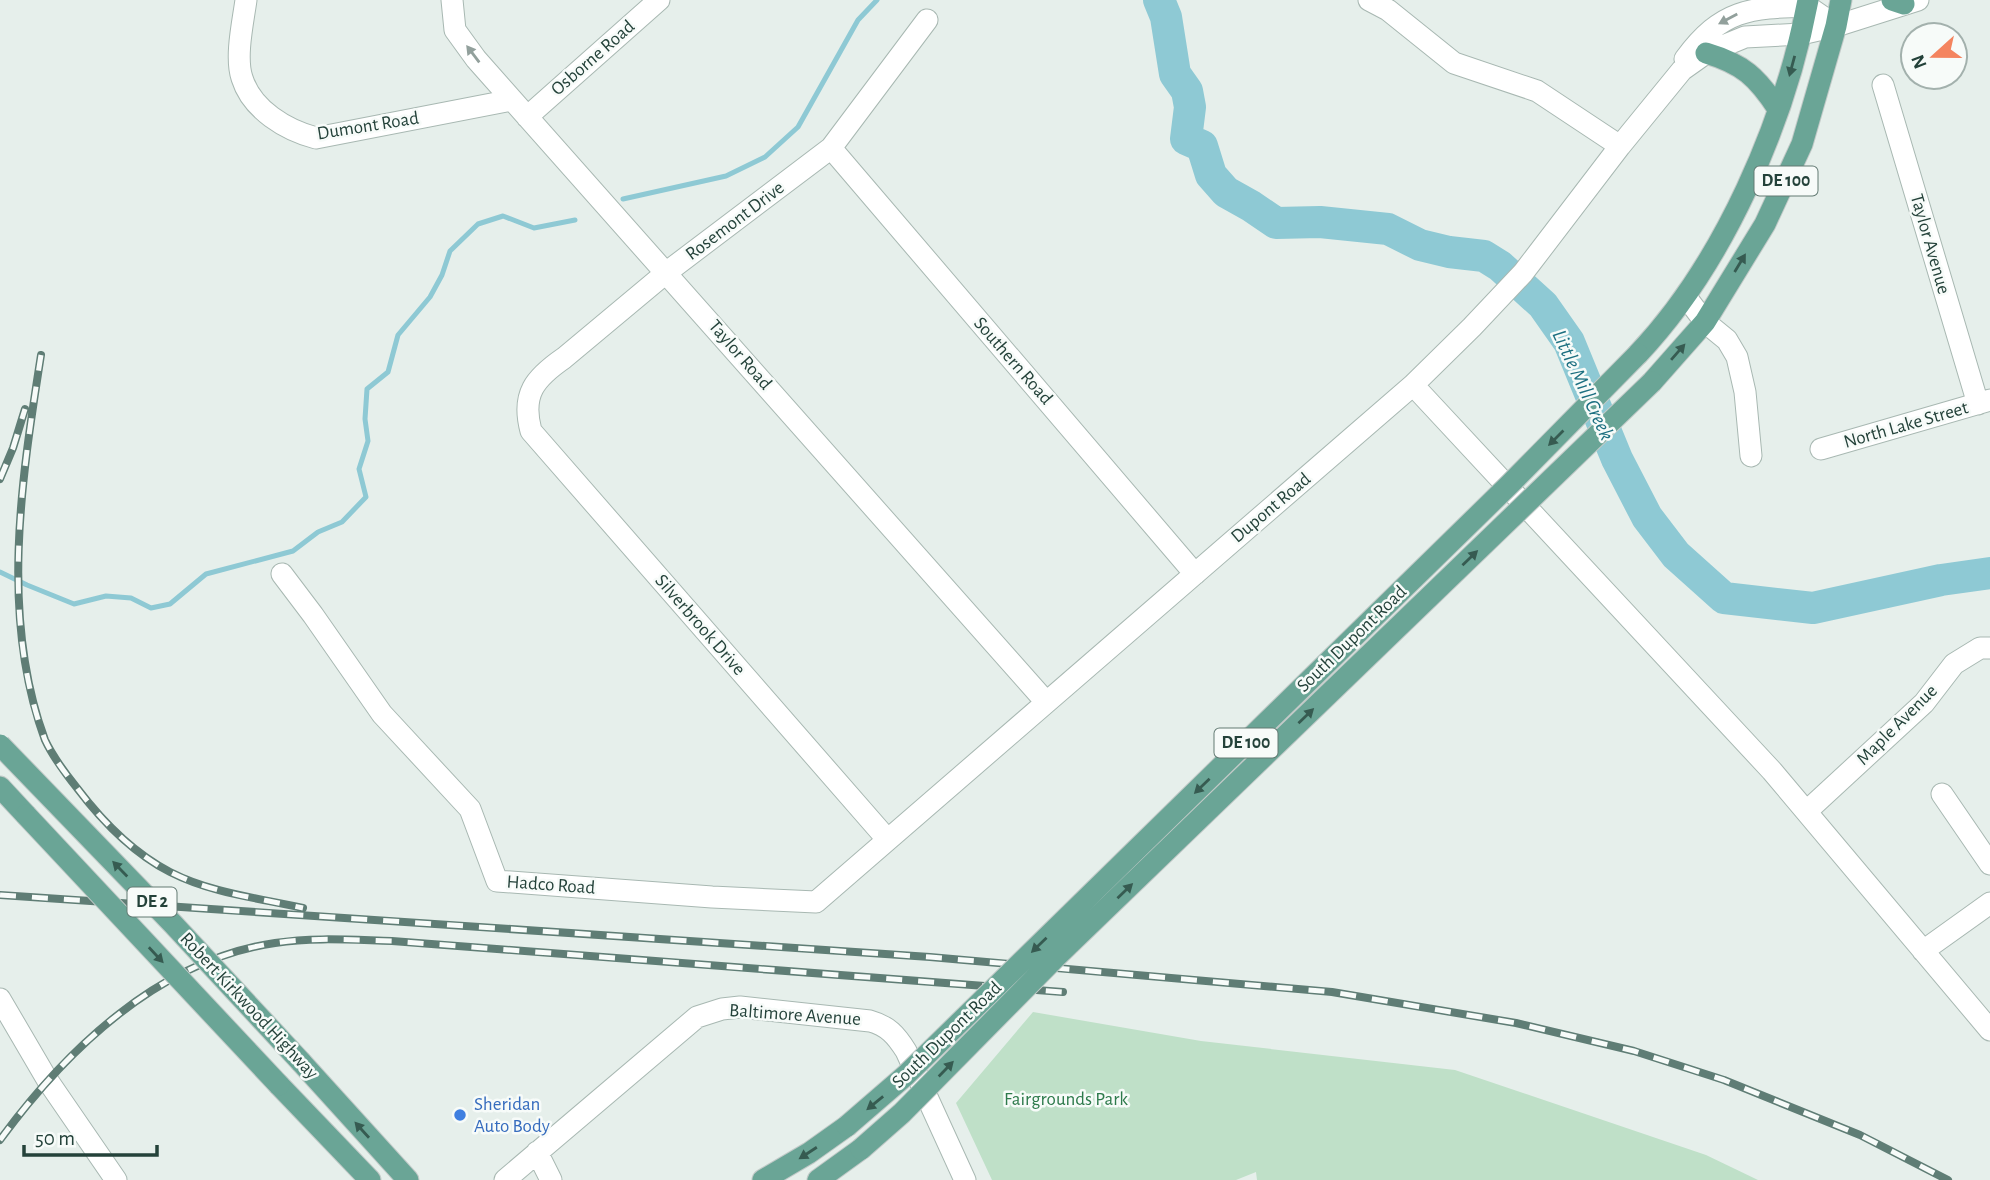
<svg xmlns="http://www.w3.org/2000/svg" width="1990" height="1180" font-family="'Alegreya Sans',sans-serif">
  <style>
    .green { fill: #bfe0c8 }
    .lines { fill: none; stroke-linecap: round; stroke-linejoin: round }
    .stream { stroke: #8ec9d4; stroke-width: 5 }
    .river { stroke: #8ec9d4; stroke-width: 32 }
    .minor-casing { stroke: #a8b8b2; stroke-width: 23 }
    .major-casing { stroke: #c2cac8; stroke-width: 23 }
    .minor { stroke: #fff; stroke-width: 21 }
    .major { stroke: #6aa596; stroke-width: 21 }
    .rail-casing { stroke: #5f7d75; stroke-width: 8 }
    .rail { stroke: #f7fbf9; stroke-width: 5; stroke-dasharray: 16; stroke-linecap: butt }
    .major-bridge-casing { stroke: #c2cac8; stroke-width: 23; stroke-linecap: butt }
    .major-bridge { stroke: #6aa596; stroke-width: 21 }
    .oneway { fill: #92a09c }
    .oneway2 { fill: #365b51 }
    .shop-dot { fill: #3f7fe0; stroke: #f7fbf9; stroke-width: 2.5 }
    .labels { text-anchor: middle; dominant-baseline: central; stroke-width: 5; stroke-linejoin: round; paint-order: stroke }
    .shield { fill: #f7fbf9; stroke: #637a73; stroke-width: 2 }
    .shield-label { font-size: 18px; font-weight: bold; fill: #24423a }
    .street-label { font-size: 19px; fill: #24423a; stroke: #f7fbf9 }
    .park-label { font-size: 19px; fill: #2d7a4b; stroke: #f7fbf9 }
    .shop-label { font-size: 19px; fill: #366cbe; stroke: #f7fbf9; text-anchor: start }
    .water-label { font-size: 21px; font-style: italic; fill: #1c6f80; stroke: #f7fbf9 }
  </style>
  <rect width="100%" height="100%" fill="#e6efeb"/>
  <path class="green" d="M 1033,1012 L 1201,1041 L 1455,1070 L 1706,1155 L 1758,1180 L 1257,1180 L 1256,1172 L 1236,1180 L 992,1180 L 956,1103 Z"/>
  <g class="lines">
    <path class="stream" d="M 623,199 L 726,176 L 765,157 L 798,127 L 858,20 L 877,0
      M 0,572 L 27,585 L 74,604 L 106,596 L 131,598 L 151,608 L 170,604 L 206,574 L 293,551 L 318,532 L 342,522 L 366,497 L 359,469 L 368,441 L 365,419 L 367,389 L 388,372 L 398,335 L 430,297 L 442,275 L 450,251 L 478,224 L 503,216 L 534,228 L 575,220"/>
    <path class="river" d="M 1159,0 L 1166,17 L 1175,74 L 1187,91 L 1190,107 L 1186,139 L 1202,146 L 1211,175 L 1226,192 L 1251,206 L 1276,223 L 1320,222 L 1388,229 L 1420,245 L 1449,252 L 1484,256 L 1500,266 L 1543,305 L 1569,342 L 1617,459 L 1647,517 L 1676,555 L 1724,598 L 1813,608 L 1941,580 L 1990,573"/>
    <defs>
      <path id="minor" d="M 246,0 C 243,22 235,57 242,78 C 252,110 286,130 316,138 L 512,100
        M 452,0 L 455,30 L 476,59 L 1046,702
        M 1369,0 L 1388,10 L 1454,63 L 1537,91 L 1620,146
        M 1685,59 C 1722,9 1749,8 1807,6 L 1836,26
        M 1883,85 L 1978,404
        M 527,117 L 659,0
        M 831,148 L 1195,574
        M 1686,297 L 1705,322 L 1727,340 L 1737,357 L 1745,392 L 1751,456
        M 1413,385 L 1772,771 L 1990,1030
        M 1821,449 L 1990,400
        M 282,574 L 313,615 L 382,714 L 470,809 L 497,881 L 712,897 L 816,902 L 1413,385 L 1472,327 L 1523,273 L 1620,146 L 1682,70 L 1706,53 L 1745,37 L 1801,34 L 1836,26 L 1918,0
        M 1942,794 L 1990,864
        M 1807,811 L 1924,703 L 1954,664 L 1980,648 L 1990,648
        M 887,839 L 531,431 C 521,394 535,378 564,358 L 667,272 L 831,148 L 927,20
        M 1923,951 L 1990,903
        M 0,999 L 48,1081 L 116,1180
        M 537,1152 L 551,1180
        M 505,1180 L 697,1017 L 722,1009 L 740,1007 L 870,1021 C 888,1026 896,1035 906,1051 L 965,1180"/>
      <path id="major" d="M 1892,0 L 1904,4
        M 1706,53 C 1743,64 1757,77 1778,109
        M 1638,354 C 1724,263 1785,122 1808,0
        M 1652,382 L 1705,322 L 1765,224 L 1802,144 L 1836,26 L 1841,0
        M 0,787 L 26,815
        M 301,1062 L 408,1180
        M 279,1085 L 370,1180
        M 763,1180 L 809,1153 L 847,1126
        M 818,1180 L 861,1149"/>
    </defs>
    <use href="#minor" class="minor-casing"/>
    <use href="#major" class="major-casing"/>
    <use href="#minor" class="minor"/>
    <use href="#major" class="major"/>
    <defs>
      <path id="rail" d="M 41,355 C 21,482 0,618 45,740 C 53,757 65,773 77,788 C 102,821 133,853 170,872 C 211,893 258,898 303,908
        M 0,479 L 13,448 L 25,409
        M 0,895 L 930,957 L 1332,992 L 1516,1023 L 1634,1051 L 1724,1080 L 1860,1135 L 1948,1180
        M 0,1140 C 66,1050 159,960 275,943 C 314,937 353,940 392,941 L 1063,992"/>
    </defs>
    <use href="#rail" class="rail-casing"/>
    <use href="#rail" class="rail"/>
    <defs>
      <path id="major-bridge" d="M 0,745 L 173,924 L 301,1062
        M 26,815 L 279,1085
        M 847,1126 L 906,1075 L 1510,484 L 1638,354
        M 861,1149 L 902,1113 L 1056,957 L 1652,382"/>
    </defs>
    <use href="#major-bridge" class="major-bridge-casing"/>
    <use href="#major-bridge" class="major-bridge"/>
  </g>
  <defs><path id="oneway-solid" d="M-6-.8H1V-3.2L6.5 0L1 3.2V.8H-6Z" transform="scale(1.75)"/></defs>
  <g class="oneway">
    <use href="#oneway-solid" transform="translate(1728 19) rotate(152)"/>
    <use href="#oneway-solid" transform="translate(473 54) rotate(-127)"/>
  </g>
  <g class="oneway2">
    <use href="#oneway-solid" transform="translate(1792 66) rotate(105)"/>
    <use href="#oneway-solid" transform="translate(1740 263) rotate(-59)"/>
    <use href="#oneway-solid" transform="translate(1678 352) rotate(-49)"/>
    <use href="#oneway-solid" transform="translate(1556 438) rotate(135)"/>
    <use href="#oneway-solid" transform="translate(1470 558) rotate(-44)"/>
    <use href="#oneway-solid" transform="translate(1306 716) rotate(-44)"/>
    <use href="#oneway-solid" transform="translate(1202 786) rotate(136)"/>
    <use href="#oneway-solid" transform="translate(120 869) rotate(-134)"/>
    <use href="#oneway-solid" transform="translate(1125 891) rotate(-44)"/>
    <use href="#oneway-solid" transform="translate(1039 945) rotate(136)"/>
    <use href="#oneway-solid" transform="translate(156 955) rotate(47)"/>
    <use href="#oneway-solid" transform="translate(946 1069) rotate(-46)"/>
    <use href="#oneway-solid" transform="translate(875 1103) rotate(141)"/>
    <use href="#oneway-solid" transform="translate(362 1130) rotate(-132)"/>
    <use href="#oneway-solid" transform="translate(808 1153) rotate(147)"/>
  </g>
  <circle class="shop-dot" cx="460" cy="1115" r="7"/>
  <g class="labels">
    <g class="shield">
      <rect x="1754.5" y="166.5" width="63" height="29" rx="5"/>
      <rect x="1214.5" y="728.5" width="63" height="29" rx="5"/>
      <rect x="127.5" y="887.5" width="49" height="29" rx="5"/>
    </g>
    <g class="shield-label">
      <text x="1786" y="181">DE 100</text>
      <text x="1246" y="743">DE 100</text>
      <text x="152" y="902">DE 2</text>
    </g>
    <g class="street-label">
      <text transform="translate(593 58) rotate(-41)">Osborne Road</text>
      <text transform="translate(368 126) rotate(-9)">Dumont Road</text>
      <text transform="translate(735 221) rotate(-37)">Rosemont Drive</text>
      <text transform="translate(1930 244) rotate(74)">Taylor Avenue</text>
      <text transform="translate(740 355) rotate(49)">Taylor Road</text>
      <text transform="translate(1013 361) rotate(49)">Southern Road</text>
      <text transform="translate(1906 425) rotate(-16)">North Lake Street</text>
      <text transform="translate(1271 508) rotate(-40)">Dupont Road</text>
      <text transform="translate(700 625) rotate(49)">Silverbrook Drive</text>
      <text transform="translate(1352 639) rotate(-44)">South Dupont Road</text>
      <text transform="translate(1897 725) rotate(-45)">Maple Avenue</text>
      <text transform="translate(551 885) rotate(4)">Hadco Road</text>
      <text transform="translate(249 1006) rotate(47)">Robert Kirkwood Highway</text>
      <text transform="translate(795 1015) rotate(4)">Baltimore Avenue</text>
      <text transform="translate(947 1035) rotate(-44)">South Dupont Road</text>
    </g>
    <g class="park-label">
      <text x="1066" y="1099">Fairgrounds Park</text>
    </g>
    <g class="shop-label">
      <text x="474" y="1104">Sheridan<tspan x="474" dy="22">Auto Body</tspan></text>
    </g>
    <g class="water-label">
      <text transform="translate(1583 385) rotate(65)">Little Mill Creek</text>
    </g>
  </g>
  <g transform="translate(1934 56) rotate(249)"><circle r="33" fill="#f7fbf9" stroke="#a3b1ad" stroke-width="2"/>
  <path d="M0-5L12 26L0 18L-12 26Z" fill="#f4845f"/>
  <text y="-10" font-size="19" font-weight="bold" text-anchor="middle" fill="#24423a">N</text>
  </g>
  <path d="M24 1145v10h133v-10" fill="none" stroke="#24423a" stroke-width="3.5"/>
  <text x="35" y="1145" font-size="21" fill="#24423a" stroke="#f7fbf9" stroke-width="5" paint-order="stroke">50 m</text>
</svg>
